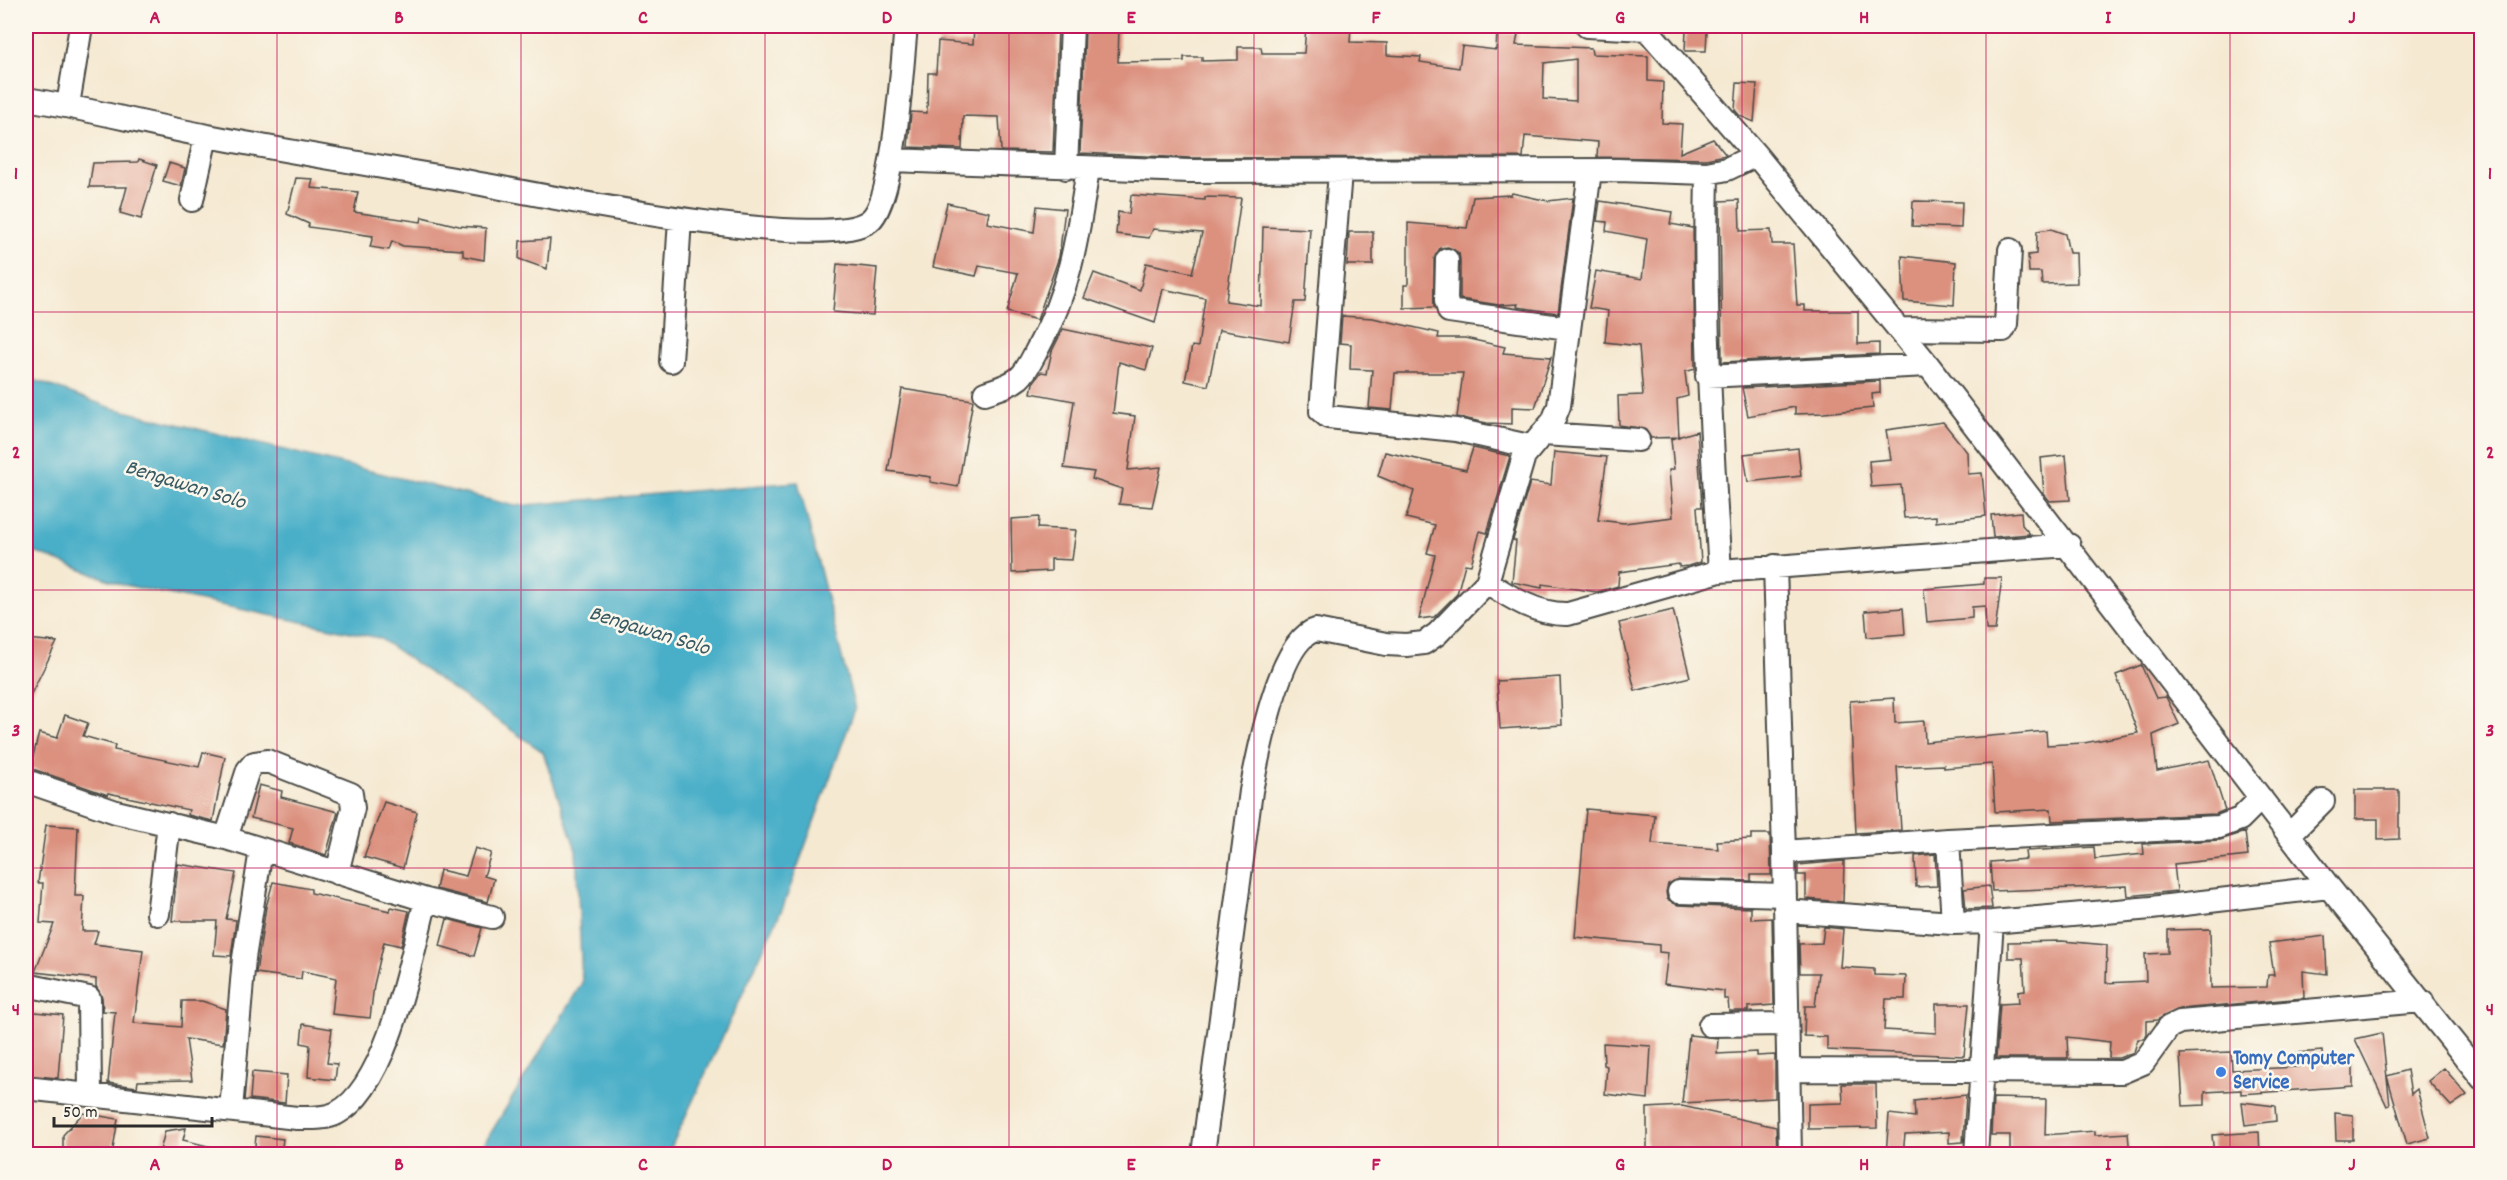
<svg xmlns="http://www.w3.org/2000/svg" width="2507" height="1180" font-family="Dekko,sans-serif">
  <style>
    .water { fill: #49afc8; stroke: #3a6d7a; stroke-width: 1.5 }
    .building { fill: #dc917f; fill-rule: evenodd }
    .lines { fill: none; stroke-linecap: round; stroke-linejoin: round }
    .minor-casing { stroke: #494844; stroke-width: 26 }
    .minor { stroke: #fff; stroke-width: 22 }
    .grid { fill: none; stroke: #c2185b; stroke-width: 1.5; stroke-opacity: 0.55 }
    .shop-dot { fill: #3f7fe0; stroke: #fbf7ec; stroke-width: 2 }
    .labels { text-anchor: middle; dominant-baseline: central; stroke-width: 5; stroke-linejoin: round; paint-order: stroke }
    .shop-label { font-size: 21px; font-weight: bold; fill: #366cbe; stroke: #fbf7ec; text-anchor: start }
    .water-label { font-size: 22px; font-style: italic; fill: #365962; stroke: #fbf7ec }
    .neatline { fill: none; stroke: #c2185b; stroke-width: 2 }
    .grid-label { font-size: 20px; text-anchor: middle; font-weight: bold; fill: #c2185b }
  </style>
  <rect width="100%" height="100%" fill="#fbf7ec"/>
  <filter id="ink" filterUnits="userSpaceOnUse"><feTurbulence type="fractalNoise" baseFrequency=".0167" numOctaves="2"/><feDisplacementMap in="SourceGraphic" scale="12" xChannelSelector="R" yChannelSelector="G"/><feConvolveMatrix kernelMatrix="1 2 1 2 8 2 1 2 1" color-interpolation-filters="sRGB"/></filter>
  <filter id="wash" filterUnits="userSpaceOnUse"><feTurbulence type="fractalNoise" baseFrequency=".008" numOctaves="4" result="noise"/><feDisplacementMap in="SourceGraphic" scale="24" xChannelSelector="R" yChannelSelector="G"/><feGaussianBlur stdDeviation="1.35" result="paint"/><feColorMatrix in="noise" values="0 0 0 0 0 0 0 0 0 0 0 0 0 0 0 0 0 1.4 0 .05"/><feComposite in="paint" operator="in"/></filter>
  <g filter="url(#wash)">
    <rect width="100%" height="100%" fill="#f5e9d2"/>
    <path class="water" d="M 26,377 L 112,408 L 515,506 L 798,482 L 855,709 L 783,907 L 668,1154 L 478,1154 L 582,983 L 576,850 L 543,752 L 379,638 L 120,584 L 26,549 Z"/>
    <g id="blocks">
      <path class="building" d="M 1011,26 L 1058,28 L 1053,152 L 1001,151 L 999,117 L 963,116 L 962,149 L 908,147 L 911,112 L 927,113 L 928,73 L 936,73 L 938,41 L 973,44 L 974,27 L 1010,29 Z
        M 1090,26 L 1119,26 L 1118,62 L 1184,61 L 1184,57 L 1202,57 L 1202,61 L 1238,60 L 1238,47 L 1261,47 L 1262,53 L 1304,53 L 1306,26 L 1351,26 L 1350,42 L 1387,43 L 1387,55 L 1421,57 L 1420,62 L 1459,68 L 1462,46 L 1496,50 L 1497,33 L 1518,34 L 1516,45 L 1591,48 L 1592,54 L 1648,56 L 1648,81 L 1663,82 L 1662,123 L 1682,124 L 1680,153 L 1713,139 L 1726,155 L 1706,159 L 1597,157 L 1598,142 L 1525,136 L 1523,157 L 1189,158 L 1080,153 L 1085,30 L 1089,31 ZM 1576,59 L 1576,101 L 1543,99 L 1544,63 Z
        M 1686,30 L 1707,31 L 1706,51 L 1685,51 Z
        M 1737,83 L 1757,84 L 1754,122 L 1740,116 L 1735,110 Z
        M 139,159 L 157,165 L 141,219 L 120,213 L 127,187 L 89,187 L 93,163 L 138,162 Z
        M 169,163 L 185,168 L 181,186 L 163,181 Z
        M 296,178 L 313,179 L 311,188 L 358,192 L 354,212 L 421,222 L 422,217 L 459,226 L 486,228 L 484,260 L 463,256 L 463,250 L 403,246 L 392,241 L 389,250 L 370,247 L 373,236 L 308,227 L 309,224 L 287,214 Z
        M 1512,193 L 1548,201 L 1573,198 L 1558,313 L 1517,307 L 1518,304 L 1499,305 L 1460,299 L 1460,260 L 1459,253 L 1448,247 L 1440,248 L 1434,259 L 1434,307 L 1404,308 L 1404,285 L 1408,285 L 1408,223 L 1467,228 L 1473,197 L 1511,195 Z
        M 1131,195 L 1205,200 L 1205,197 L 1241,198 L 1226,301 L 1261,306 L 1263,227 L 1310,229 L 1305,302 L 1295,302 L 1289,342 L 1219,330 L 1208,386 L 1185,381 L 1192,346 L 1198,347 L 1205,298 L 1163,289 L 1155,323 L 1084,298 L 1094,273 L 1140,290 L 1146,263 L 1192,273 L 1202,233 L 1153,229 L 1149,238 L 1116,234 L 1118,212 L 1129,214 Z
        M 1739,200 L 1740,231 L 1771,230 L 1772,244 L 1793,244 L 1797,305 L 1805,305 L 1805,311 L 1858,311 L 1858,344 L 1879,343 L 1879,354 L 1722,362 L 1720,201 Z
        M 1600,201 L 1672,212 L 1670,224 L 1693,228 L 1695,369 L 1685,372 L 1688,396 L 1677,399 L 1679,437 L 1651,438 L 1645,429 L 1619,425 L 1618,396 L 1643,395 L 1639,346 L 1605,342 L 1608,311 L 1589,308 L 1596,271 L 1642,279 L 1647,239 L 1606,231 L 1607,222 L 1597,221 Z
        M 1913,201 L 1962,202 L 1961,228 L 1912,226 Z
        M 947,203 L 989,212 L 987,223 L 1034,232 L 1037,206 L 1065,209 L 1059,257 L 1037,320 L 1007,312 L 1018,273 L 979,266 L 976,276 L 933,267 Z
        M 2051,229 L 2065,234 L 2069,253 L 2076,253 L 2077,283 L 2042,284 L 2041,272 L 2029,272 L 2028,255 L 2036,254 L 2037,231 Z
        M 1349,232 L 1373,232 L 1373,265 L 1347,265 Z
        M 550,239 L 547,269 L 519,259 L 520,241 Z
        M 1902,256 L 1956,262 L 1954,305 L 1904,301 Z
        M 837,264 L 877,268 L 873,315 L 833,312 Z
        M 1342,316 L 1373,318 L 1439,333 L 1438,338 L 1465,338 L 1505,347 L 1503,353 L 1551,357 L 1535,408 L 1512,407 L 1512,424 L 1487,423 L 1457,417 L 1463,373 L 1395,373 L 1392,410 L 1369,408 L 1372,370 L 1350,369 L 1351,344 L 1340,343 Z
        M 1063,329 L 1152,348 L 1146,370 L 1119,362 L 1113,413 L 1135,416 L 1128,470 L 1161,467 L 1152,507 L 1119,504 L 1122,489 L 1092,479 L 1094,472 L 1064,468 L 1074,401 L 1031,393 L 1033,383 L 1041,372 L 1047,373 L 1052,351 Z
        M 1880,381 L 1880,393 L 1872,394 L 1873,408 L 1824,413 L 1795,414 L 1795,407 L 1748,416 L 1742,388 Z
        M 902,389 L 973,400 L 958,487 L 930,482 L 931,477 L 888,471 Z
        M 1943,422 L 1967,452 L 1968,474 L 1982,473 L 1986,516 L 1936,522 L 1936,516 L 1904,518 L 1901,485 L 1871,487 L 1869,461 L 1891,459 L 1886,430 Z
        M 1697,431 L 1702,507 L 1697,507 L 1701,562 L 1688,566 L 1679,567 L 1679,564 L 1619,572 L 1618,586 L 1597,592 L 1542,584 L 1542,588 L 1512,582 L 1516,541 L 1513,540 L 1530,482 L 1551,485 L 1554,452 L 1607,457 L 1598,520 L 1624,523 L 1673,517 L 1669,470 L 1674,469 L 1671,439 Z
        M 1473,448 L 1510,456 L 1487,533 L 1480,531 L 1471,565 L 1465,564 L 1457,594 L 1434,617 L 1419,619 L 1435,555 L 1427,553 L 1435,525 L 1406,518 L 1414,491 L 1378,476 L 1385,452 L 1466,470 Z
        M 1798,448 L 1801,476 L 1748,482 L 1744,454 Z
        M 2066,455 L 2070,500 L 2050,501 L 2044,494 L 2041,458 Z
        M 2021,512 L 2022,525 L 2030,534 L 1993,537 L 1991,515 Z
        M 1039,517 L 1038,528 L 1076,530 L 1072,560 L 1051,559 L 1051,571 L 1012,573 L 1011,519 Z
        M 1984,578 L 2002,578 L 1995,630 L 1986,630 L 1985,606 L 1972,607 L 1972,618 L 1927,622 L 1924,589 L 1984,584 Z
        M 1903,608 L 1905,634 L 1867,637 L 1865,611 Z
        M 1673,610 L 1690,677 L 1635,691 L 1619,623 Z
        M 26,639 L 57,642 L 26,704 Z
        M 2141,665 L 2156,698 L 2166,697 L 2179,724 L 2153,735 L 2157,771 L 2209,760 L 2225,810 L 2216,814 L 2052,821 L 2051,809 L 1995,812 L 1992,764 L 1944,768 L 1944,765 L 1897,767 L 1901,830 L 1856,833 L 1850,701 L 1894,698 L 1895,723 L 1924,721 L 1925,742 L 2046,731 L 2047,745 L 2084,743 L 2138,733 L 2116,675 Z
        M 1560,677 L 1562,725 L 1500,729 L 1497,681 Z
        M 65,715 L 88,723 L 83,736 L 115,745 L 114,750 L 199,767 L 203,752 L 225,757 L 213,821 L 188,815 L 189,810 L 108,793 L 108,795 L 30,768 L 39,733 L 57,738 Z
        M 259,785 L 282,791 L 281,797 L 338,812 L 326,855 L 289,843 L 293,828 L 251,818 Z
        M 2355,790 L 2399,790 L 2399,839 L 2378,840 L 2378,819 L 2355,819 Z
        M 384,802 L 417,812 L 403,868 L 364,857 Z
        M 1586,809 L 1655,815 L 1652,844 L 1718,849 L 1717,841 L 1751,839 L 1751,834 L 1770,834 L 1771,875 L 1751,875 L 1751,881 L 1679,879 L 1668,884 L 1666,892 L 1667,899 L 1678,905 L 1751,908 L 1751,919 L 1772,918 L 1774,1005 L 1748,1007 L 1748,1011 L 1729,1011 L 1728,999 L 1724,999 L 1724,991 L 1664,984 L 1668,953 L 1659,952 L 1659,945 L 1575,937 Z
        M 46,825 L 78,827 L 75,896 L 84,896 L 82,931 L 98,931 L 94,944 L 143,950 L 134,1023 L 181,1027 L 182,1001 L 202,1001 L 226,1009 L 223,1044 L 186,1039 L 192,1080 L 138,1081 L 137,1087 L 108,1083 L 115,1012 L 103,1011 L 102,997 L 96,986 L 96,979 L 35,972 L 54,924 L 40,923 L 43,883 L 38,883 Z
        M 2245,832 L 2248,856 L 2174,864 L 2177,891 L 2128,896 L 2127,886 L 1992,891 L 1990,862 L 2026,859 L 2025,851 L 2094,847 L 2095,859 L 2144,854 L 2143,844 L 2220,840 Z
        M 475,848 L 491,853 L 484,876 L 494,879 L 488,902 L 436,889 L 440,870 L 466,876 Z
        M 1935,854 L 1937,886 L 1916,887 L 1915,856 Z
        M 1844,861 L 1843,902 L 1806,899 L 1806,875 L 1798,875 L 1798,865 Z
        M 178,864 L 236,873 L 226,919 L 236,920 L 231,956 L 214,955 L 217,921 L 172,921 Z
        M 273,882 L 311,889 L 311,893 L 390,911 L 391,907 L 409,911 L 401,946 L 384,942 L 374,985 L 370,1018 L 332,1014 L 336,978 L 302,971 L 301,979 L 256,973 L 266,907 Z
        M 1989,886 L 1992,908 L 1966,909 L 1964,889 Z
        M 447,919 L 482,928 L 474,956 L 440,946 Z
        M 1824,927 L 1843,929 L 1840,967 L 1874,969 L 1874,975 L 1906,976 L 1905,999 L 1886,999 L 1884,1030 L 1936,1033 L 1936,1004 L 1969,1004 L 1964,1056 L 1827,1050 L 1827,1037 L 1804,1036 L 1805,1006 L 1815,1006 L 1819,973 L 1800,973 L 1799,944 L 1822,943 Z
        M 2210,929 L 2211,988 L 2267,987 L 2268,975 L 2274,975 L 2269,943 L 2325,936 L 2327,974 L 2303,971 L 2304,998 L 2179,1009 L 2157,1020 L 2147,1021 L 2147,1034 L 2144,1039 L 2138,1039 L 2134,1052 L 2119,1058 L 2109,1058 L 2110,1042 L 2067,1037 L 2068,1058 L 1996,1058 L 2000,1004 L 2019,1003 L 2018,991 L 2025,990 L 2023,958 L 2008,958 L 2008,942 L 2062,941 L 2107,945 L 2106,983 L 2146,981 L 2145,954 L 2168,953 L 2168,930 Z
        M 26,1011 L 63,1015 L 58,1078 L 26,1075 Z
        M 303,1024 L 332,1029 L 327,1063 L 337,1064 L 335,1080 L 308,1077 L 310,1045 L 301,1043 Z
        M 2382,1033 L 2390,1105 L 2387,1106 L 2355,1039 Z
        M 1689,1035 L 1718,1038 L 1717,1054 L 1757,1052 L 1757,1056 L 1775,1055 L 1775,1098 L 1682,1103 Z
        M 1603,1043 L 1651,1046 L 1648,1099 L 1605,1094 L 1607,1066 L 1604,1065 Z
        M 2322,1051 L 2323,1067 L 2353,1066 L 2353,1086 L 2241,1094 L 2241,1090 L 2205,1092 L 2205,1105 L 2183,1106 L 2180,1054 L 2231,1052 L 2232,1070 L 2298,1067 L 2297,1053 Z
        M 2444,1068 L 2467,1095 L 2451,1106 L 2428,1081 Z
        M 2407,1070 L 2411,1094 L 2417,1089 L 2430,1138 L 2407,1144 L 2387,1076 Z
        M 252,1072 L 287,1075 L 285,1103 L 250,1099 Z
        M 1842,1084 L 1876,1084 L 1877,1128 L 1808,1129 L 1808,1104 L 1843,1103 Z
        M 1966,1095 L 1963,1142 L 1949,1143 L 1949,1132 L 1905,1134 L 1903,1155 L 1886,1155 L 1889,1114 L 1915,1117 L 1914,1101 Z
        M 1993,1098 L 2046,1099 L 2045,1135 L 2095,1131 L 2095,1135 L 2128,1133 L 2130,1155 L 2010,1155 L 2010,1135 L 1991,1135 Z
        M 2242,1102 L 2275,1106 L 2276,1121 L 2245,1125 Z
        M 1682,1106 L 1776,1127 L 1777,1155 L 1647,1155 L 1647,1108 Z
        M 83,1113 L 118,1119 L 112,1155 L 63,1155 L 63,1135 Z
        M 2335,1113 L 2353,1115 L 2353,1140 L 2336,1140 Z
        M 186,1128 L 183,1140 L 216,1148 L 215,1155 L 159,1155 L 165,1131 Z
        M 2259,1132 L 2260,1155 L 2214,1155 L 2212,1135 Z
        M 256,1136 L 283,1139 L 281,1155 L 254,1155 Z"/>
    </g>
  </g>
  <g filter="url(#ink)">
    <use href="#blocks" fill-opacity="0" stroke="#494844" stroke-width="1.5"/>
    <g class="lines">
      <defs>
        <path id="minor" d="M 1587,26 L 1647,29
          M 1644,26 L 1756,155 L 1928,365 L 2329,887 L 2482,1078
          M 26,99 C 87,108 147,125 208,136 C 290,152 372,165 454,179 C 522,191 823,255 869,221 C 895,202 902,63 906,26
          M 68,105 L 81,26
          M 891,160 L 1189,171 L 1618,170 L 1707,173 L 1727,169 L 1756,155
          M 1066,168 L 1072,26
          M 1340,172 L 1321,411 L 1328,417 L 1456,430 L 1529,446
          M 1707,173 C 1704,306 1711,438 1720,571
          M 192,200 L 206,136
          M 1447,260 L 1446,300 L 1449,311 L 1567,328
          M 1899,329 L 2003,330 L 2006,324 L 2010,250
          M 671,361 L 680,219
          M 1707,376 L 1928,365
          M 985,393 C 997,389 1009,386 1019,378 C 1028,370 1033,357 1039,346 C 1071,288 1078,233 1088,169
          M 1543,434 L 1638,440
          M 1775,566 L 1784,852
          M 1487,582 C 1511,598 1538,615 1568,614 L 1720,571 L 2069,545
          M 26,781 L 116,812 L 226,838 L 426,900 L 492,917
          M 2289,835 L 2323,801
          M 226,838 L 248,770 L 254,763 L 267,761 L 351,794 L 353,808 L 337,873
          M 1948,840 L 1953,923
          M 1679,892 L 1785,895
          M 1785,911 L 1953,923 L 1992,922 L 2151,908 L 2329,887
          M 158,914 L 169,824
          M 26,985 L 89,998 L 90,1094
          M 1710,1025 L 1787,1024
          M 1790,1070 L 2122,1072 L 2143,1063 L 2169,1027 L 2180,1022 L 2422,1001
          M 26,1088 L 297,1118 C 310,1118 326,1119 337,1113 C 389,1086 412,953 426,900
          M 231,1110 L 244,958 L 261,850
          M 1203,1154 L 1251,791 C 1258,756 1279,639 1316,630 L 1386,644 L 1406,645 L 1424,643 L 1437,634 L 1487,582 L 1524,456 L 1553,421 L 1559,406 L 1590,171
          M 1790,1154 L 1784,852 L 1948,840 L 2219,827 L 2240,819 L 2261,798
          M 1976,1154 L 1992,922"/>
      </defs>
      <use href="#minor" class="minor-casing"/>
      <use href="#minor" class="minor"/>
    </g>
  </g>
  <path class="grid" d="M 277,26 L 277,1154M 521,26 L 521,1154M 765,26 L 765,1154M 1009,26 L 1009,1154M 1254,26 L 1254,1154M 1498,26 L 1498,1154M 1742,26 L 1742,1154M 1986,26 L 1986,1154M 2230,26 L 2230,1154M 26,312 L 2482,312M 26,590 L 2482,590M 26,868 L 2482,868"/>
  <circle class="shop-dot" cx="2221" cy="1072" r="6"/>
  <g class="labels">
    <g class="shop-label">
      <text x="2233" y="1060">Tomy Computer<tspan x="2233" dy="24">Service</tspan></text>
    </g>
    <g class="water-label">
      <text transform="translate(185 486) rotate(17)">Bengawan Solo</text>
      <text transform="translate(649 632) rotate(17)">Bengawan Solo</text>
    </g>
  </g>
  <rect width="2507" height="1180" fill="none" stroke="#fbf7ec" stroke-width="66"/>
  <path d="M54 1117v9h158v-9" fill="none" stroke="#2b2b2b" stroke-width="3"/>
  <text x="63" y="1117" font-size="18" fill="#2b2b2b" stroke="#fbf7ec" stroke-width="4.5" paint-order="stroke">50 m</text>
  <rect x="33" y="33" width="2441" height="1114" class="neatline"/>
  <g class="grid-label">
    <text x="155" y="23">A</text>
    <text x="399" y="23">B</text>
    <text x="643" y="23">C</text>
    <text x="887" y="23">D</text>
    <text x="1131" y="23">E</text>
    <text x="1376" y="23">F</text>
    <text x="1620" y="23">G</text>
    <text x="1864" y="23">H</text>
    <text x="2108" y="23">I</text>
    <text x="2352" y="23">J</text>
    <text x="16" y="179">1</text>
    <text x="2490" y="179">1</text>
    <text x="16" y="458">2</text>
    <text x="2490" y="458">2</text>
    <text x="16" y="736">3</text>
    <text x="2490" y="736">3</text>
    <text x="16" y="1015">4</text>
    <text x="2490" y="1015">4</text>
    <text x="155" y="1170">A</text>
    <text x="399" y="1170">B</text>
    <text x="643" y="1170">C</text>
    <text x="887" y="1170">D</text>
    <text x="1131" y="1170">E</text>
    <text x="1376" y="1170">F</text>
    <text x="1620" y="1170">G</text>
    <text x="1864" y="1170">H</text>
    <text x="2108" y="1170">I</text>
    <text x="2352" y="1170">J</text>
  </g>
</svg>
